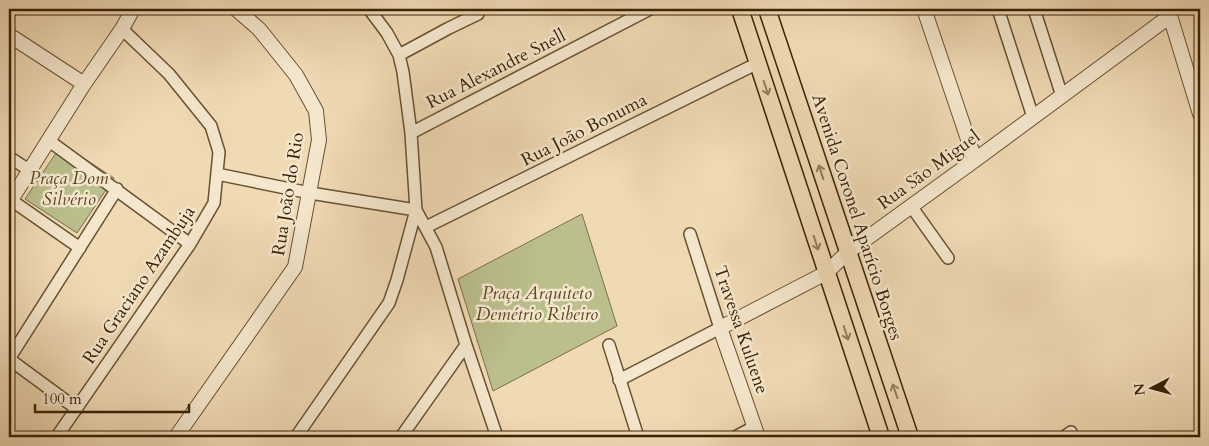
<svg xmlns="http://www.w3.org/2000/svg" width="1209" height="446" font-family="Cardo,serif">
  <style>
    .green { fill: #babf8c; stroke: #7a7148 }
    .lines { fill: none; stroke-linecap: round; stroke-linejoin: round }
    .minor-casing { stroke: #685130; stroke-width: 14 }
    .tertiary-casing { stroke: #685130; stroke-width: 16 }
    .primary-casing { stroke: #3a2304; stroke-width: 19 }
    .minor { stroke: #f5e7ce; stroke-width: 11 }
    .tertiary { stroke: #f5e7ce; stroke-width: 14 }
    .primary { stroke: #f0dab4; stroke-width: 16 }
    .oneway { stroke: #957e5c }
    .labels { text-anchor: middle; dominant-baseline: central; stroke-width: 5; stroke-linejoin: round; paint-order: stroke }
    .street-label { font-size: 18px; fill: #3a2304; stroke: #f5e7ce }
    .park-label { font-size: 18px; font-style: italic; fill: #5a4a26; stroke: #f5e7ce }
  </style>
  <rect width="100%" height="100%" fill="#f0dab4"/>
  <filter id="stains"><feTurbulence type="fractalNoise" baseFrequency=".004" numOctaves="4"/><feColorMatrix values="0 0 0 0 .2 0 0 0 0 .09 0 0 0 0 .02 0 0 0 .5 -.17"/></filter>
  <radialGradient id="worn" r=".72"><stop offset=".6" stop-color="#630" stop-opacity="0"/><stop offset="1" stop-color="#630" stop-opacity=".3"/></radialGradient>
  <path class="green" d="M 62,144 L 114,178 L 77,233 L 25,199 Z
    M 582,214 L 617,326 L 493,391 L 458,279 Z"/>
  <g class="lines">
    <defs>
      <path id="minor" d="M 369,9 L 387,33 L 399,55 L 403,72 L 411,133 L 416,210 L 436,247 L 466,345 L 497,437
        M 998,9 L 1033,117
        M 1034,9 L 1062,96
        M 399,55 L 449,28 L 478,14
        M 411,133 L 650,9
        M 48,140 L 190,244
        M 9,157 L 29,170
        M 217,174 L 310,193 L 416,210
        M 11,200 L 80,248
        M 911,206 L 948,258
        M 426,227 L 758,63
        M 609,345 L 638,437
        M 9,359 L 117,189
        M 9,359 L 77,409
        M 619,380 L 720,328 L 690,234
        M 58,435 L 190,244 L 214,203 L 219,152 L 211,126 L 169,74 L 122,29
        M 296,437 L 389,303 L 397,280 L 416,210
        M 401,437 L 466,345
        M 735,437 L 754,427
        M 1064,437 L 1071,432"/>
      <path id="tertiary" d="M 924,9 L 975,160
        M 1168,9 L 1200,114
        M 9,35 L 84,84
        M 9,203 L 84,84 L 122,29 L 133,9
        M 176,437 L 295,267 L 319,140 L 316,111 L 296,75 L 259,29 L 236,9
        M 758,437 L 720,328 L 826,273 L 848,252 L 975,160 L 1170,16"/>
      <path id="primary" d="M 740,9 L 881,437
        M 767,9 L 910,437"/>
    </defs>
    <use href="#minor" class="minor-casing"/>
    <use href="#tertiary" class="tertiary-casing"/>
    <use href="#primary" class="primary-casing"/>
    <use href="#minor" class="minor"/>
    <use href="#tertiary" class="tertiary"/>
    <use href="#primary" class="primary"/>
  </g>
  <defs><path id="oneway-shaft" d="M-6 0H5M1.5-3L5.5 0L1.5 3" fill="none" stroke-width="1.6" stroke-linecap="round" stroke-linejoin="round" transform="scale(1.25)"/></defs>
  <g class="oneway">
    <use href="#oneway-shaft" transform="translate(766 88) rotate(72)"/>
    <use href="#oneway-shaft" transform="translate(821 172) rotate(-108)"/>
    <use href="#oneway-shaft" transform="translate(816 243) rotate(72)"/>
    <use href="#oneway-shaft" transform="translate(846 333) rotate(72)"/>
    <use href="#oneway-shaft" transform="translate(895 391) rotate(-109)"/>
  </g>
  <g class="labels">
    <g class="street-label">
      <text transform="translate(496 69) rotate(-27)">Rua Alexandre Snell</text>
      <text transform="translate(584 130) rotate(-27)">Rua João Bonuma</text>
      <text transform="translate(929 170) rotate(-36)">Rua São Miguel</text>
      <text transform="translate(288 194) rotate(-81)">Rua João do Rio</text>
      <text transform="translate(857 217) rotate(72)">Avenida Coronel Aparício Borges</text>
      <text transform="translate(139 285) rotate(-56)">Rua Graciano Azambuja</text>
      <text transform="translate(741 330) rotate(71)">Travessa Kuluene</text>
    </g>
    <g class="park-label">
      <text x="69" y="178">Praça Dom<tspan x="69" dy="21">Silvério</tspan></text>
      <text x="537" y="293">Praça Arquiteto<tspan x="537" dy="21">Demétrio Ribeiro</tspan></text>
    </g>
  </g>
  <rect width="1209" height="446" fill="none" stroke="#f0dab4" stroke-width="30"/>
  <rect x="10" y="10" width="1189" height="426" fill="none" stroke="#3a2304" stroke-width="2.5"/>
  <rect x="15" y="15" width="1179" height="416" fill="none" stroke="#3a2304"/>
  <g transform="translate(1152 388) rotate(264)" stroke="#f5e7ce" stroke-width="4" paint-order="stroke">
  <path d="M0-4L9 19L0 12L-9 19Z" fill="#3a2304"/>
  <text y="-8" font-size="14" font-weight="bold" text-anchor="middle" fill="#3a2304">N</text>
  </g>
  <path d="M35 404v8h154v-8" fill="none" stroke="#3a2304" stroke-width="2.5"/>
  <text x="42" y="404" font-size="15" fill="#3a2304" stroke="#f5e7ce" stroke-width="4" paint-order="stroke">100 m</text>
  <rect width="100%" height="100%" filter="url(#stains)"/>
  <rect width="100%" height="100%" fill="url(#worn)"/>
</svg>
